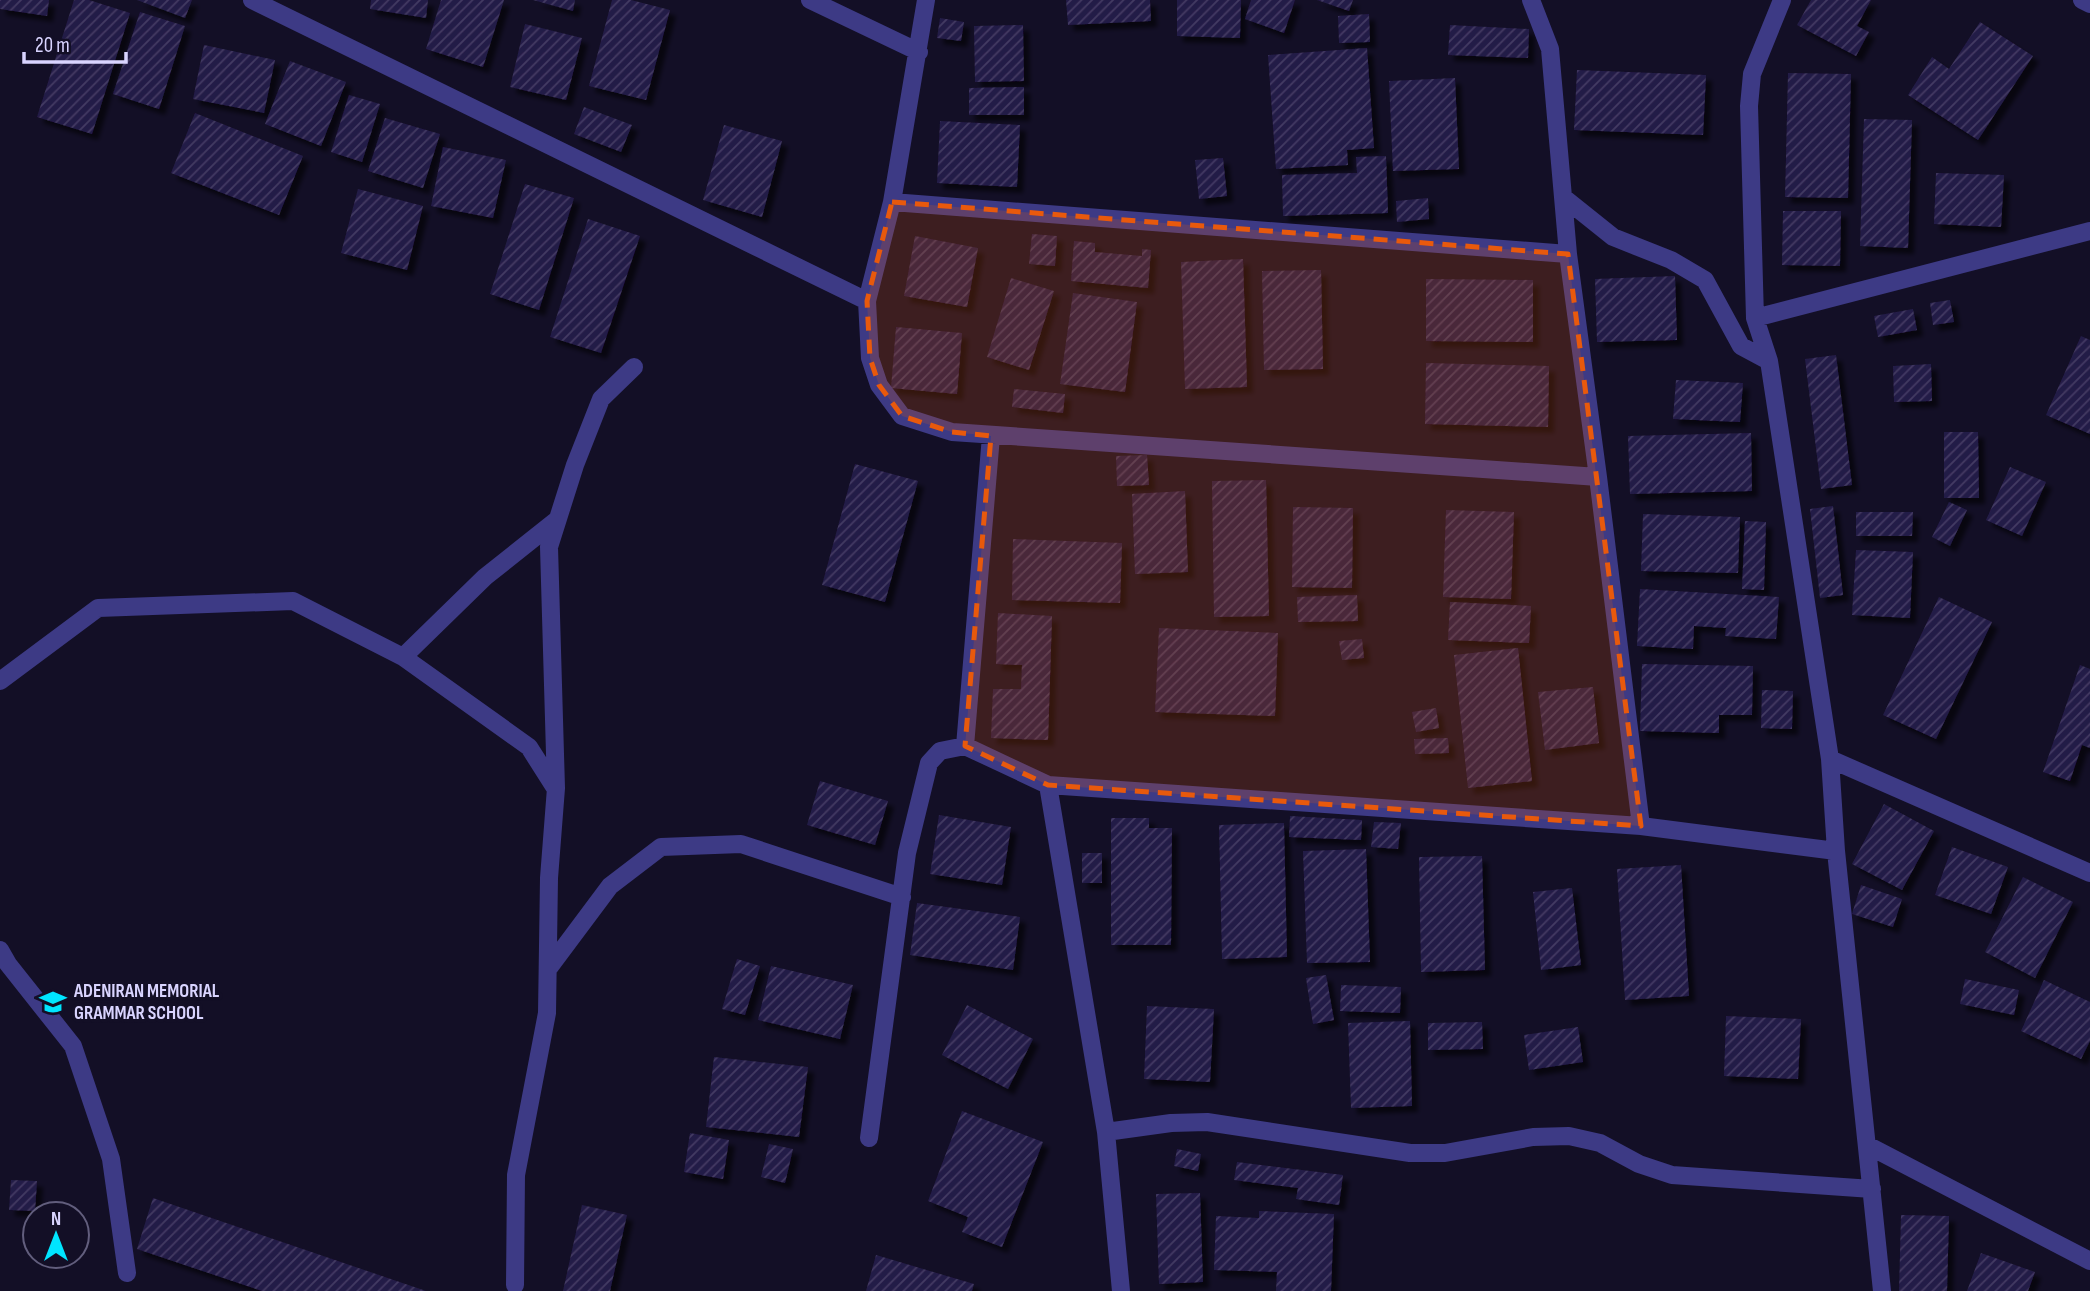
<svg xmlns="http://www.w3.org/2000/svg" width="2090" height="1291" font-family="'Sofia Sans Condensed',sans-serif">
  <style>
    .building { fill: url(#building-hatch); filter: url(#shadow) }
    .lines { fill: none; stroke-linecap: round; stroke-linejoin: round }
    .street { stroke: #3d3a85; stroke-width: 18 }
    .marked { fill: #e8590c; fill-opacity: 0.2; stroke: #e8590c; stroke-width: 5; stroke-dasharray: 14 9; stroke-linejoin: round }
    .labels { text-anchor: middle; dominant-baseline: central; stroke-width: 7; stroke-linejoin: round; paint-order: stroke }
    .poi-label { font-size: 19px; font-weight: bold; fill: #d9d4ff; stroke: #130f26; text-anchor: start }
  </style>
  <defs>
    <pattern id="building-hatch" width="6" height="6" patternUnits="userSpaceOnUse" patternTransform="scale(1.75)"><rect width="6" height="6" fill="#241b47"/><path d="M-1 1l2-2M0 6l6-6M5 7l2-2" fill="none" stroke="#433b63"/></pattern>
    <filter id="shadow"><feDropShadow dx="6" dy="6" stdDeviation="2" flood-color="#0009"/></filter>
  </defs>
  <rect width="100%" height="100%" fill="#130f26"/>
  <path class="building" d="M 0,0 L 49,0 L 47,16 L 0,9 Z
    M 74,0 L 89,0 L 130,13 L 92,134 L 37,117 Z
    M 137,0 L 192,0 L 185,18 Z
    M 371,0 L 428,0 L 426,18 L 370,9 Z
    M 441,0 L 504,0 L 483,67 L 426,49 Z
    M 533,0 L 575,0 L 573,11 Z
    M 612,0 L 631,0 L 670,10 L 646,100 L 589,86 Z
    M 1066,0 L 1150,0 L 1151,21 L 1068,25 Z
    M 1177,0 L 1241,0 L 1240,38 L 1177,36 Z
    M 1251,0 L 1295,0 L 1284,33 L 1245,19 Z
    M 1317,0 L 1353,0 L 1349,11 Z
    M 1811,0 L 1871,0 L 1857,26 L 1869,32 L 1856,56 L 1797,25 Z
    M 140,12 L 185,26 L 159,109 L 113,94 Z
    M 1369,14 L 1370,42 L 1339,43 L 1338,16 Z
    M 940,18 L 964,22 L 961,41 L 937,38 Z
    M 1980,22 L 2033,56 L 1978,140 L 1908,95 L 1932,57 L 1949,69 Z
    M 525,24 L 582,38 L 566,100 L 510,87 Z
    M 1023,25 L 1024,81 L 975,82 L 974,26 Z
    M 1450,25 L 1529,29 L 1528,58 L 1448,55 Z
    M 204,45 L 275,60 L 264,113 L 193,99 Z
    M 1367,48 L 1374,148 L 1347,150 L 1348,165 L 1276,169 L 1268,55 Z
    M 290,61 L 346,82 L 321,146 L 265,124 Z
    M 1577,70 L 1706,75 L 1703,135 L 1574,130 Z
    M 1788,73 L 1851,74 L 1848,198 L 1785,197 Z
    M 1455,78 L 1459,169 L 1393,171 L 1389,81 Z
    M 1024,87 L 1024,115 L 969,115 L 969,88 Z
    M 349,95 L 380,104 L 362,162 L 331,152 Z
    M 584,107 L 632,125 L 621,152 L 574,134 Z
    M 195,113 L 303,156 L 279,215 L 171,173 Z
    M 385,118 L 440,134 L 423,188 L 368,171 Z
    M 1864,119 L 1912,120 L 1908,248 L 1860,246 Z
    M 940,121 L 1020,125 L 1017,187 L 937,183 Z
    M 724,125 L 782,141 L 762,217 L 703,200 Z
    M 443,147 L 506,160 L 493,218 L 431,206 Z
    M 1386,156 L 1388,213 L 1283,216 L 1282,175 L 1357,173 L 1356,157 Z
    M 1223,158 L 1227,196 L 1199,199 L 1195,160 Z
    M 1936,173 L 2004,175 L 2001,227 L 1934,224 Z
    M 525,184 L 574,198 L 539,310 L 490,294 Z
    M 358,189 L 423,206 L 407,270 L 341,253 Z
    M 1428,198 L 1429,219 L 1397,222 L 1396,201 Z
    M 1783,211 L 1841,211 L 1840,266 L 1782,265 Z
    M 588,219 L 640,236 L 601,353 L 550,337 Z
    M 1032,234 L 1057,236 L 1055,266 L 1029,264 Z
    M 915,236 L 978,248 L 967,307 L 904,296 Z
    M 1074,241 L 1095,243 L 1095,252 L 1142,256 L 1142,249 L 1151,250 L 1148,288 L 1071,281 Z
    M 1243,259 L 1247,387 L 1185,389 L 1181,262 Z
    M 1321,270 L 1323,369 L 1264,370 L 1262,271 Z
    M 1675,276 L 1677,340 L 1597,342 L 1595,279 Z
    M 1011,278 L 1054,291 L 1029,370 L 987,357 Z
    M 1426,279 L 1533,280 L 1533,342 L 1426,341 Z
    M 1073,293 L 1137,302 L 1125,392 L 1060,384 Z
    M 1950,300 L 1954,322 L 1933,325 L 1930,303 Z
    M 1913,309 L 1917,330 L 1878,337 L 1874,316 Z
    M 896,327 L 962,333 L 957,394 L 891,388 Z
    M 2081,336 L 2090,340 L 2090,434 L 2046,415 Z
    M 1836,355 L 1852,485 L 1821,489 L 1805,359 Z
    M 1426,363 L 1549,366 L 1548,427 L 1425,424 Z
    M 1931,364 L 1932,401 L 1894,402 L 1893,366 Z
    M 1676,380 L 1743,383 L 1740,422 L 1673,419 Z
    M 1014,389 L 1065,394 L 1063,413 L 1012,407 Z
    M 1944,432 L 1978,432 L 1979,498 L 1944,498 Z
    M 1751,433 L 1752,491 L 1630,494 L 1628,436 Z
    M 1147,455 L 1149,485 L 1117,486 L 1116,456 Z
    M 855,464 L 918,481 L 885,602 L 822,585 Z
    M 2010,467 L 2046,482 L 2022,536 L 1986,520 Z
    M 1266,480 L 1269,616 L 1214,617 L 1212,481 Z
    M 1185,491 L 1188,572 L 1135,574 L 1132,494 Z
    M 1949,502 L 1967,510 L 1950,546 L 1932,537 Z
    M 1833,506 L 1843,595 L 1820,598 L 1810,509 Z
    M 1293,507 L 1353,508 L 1352,588 L 1292,587 Z
    M 1446,510 L 1514,512 L 1511,599 L 1443,597 Z
    M 1856,512 L 1913,512 L 1912,536 L 1856,536 Z
    M 1643,514 L 1740,517 L 1738,573 L 1641,571 Z
    M 1745,521 L 1766,522 L 1764,590 L 1742,589 Z
    M 1013,539 L 1122,543 L 1120,603 L 1012,600 Z
    M 1856,550 L 1913,552 L 1910,618 L 1852,615 Z
    M 1640,589 L 1779,597 L 1776,639 L 1725,636 L 1726,628 L 1694,626 L 1693,649 L 1637,646 Z
    M 1357,595 L 1358,621 L 1298,622 L 1297,597 Z
    M 1939,597 L 1992,622 L 1936,739 L 1883,715 Z
    M 1450,602 L 1531,606 L 1529,643 L 1448,640 Z
    M 998,613 L 1052,616 L 1048,740 L 991,738 L 993,689 L 1021,689 L 1022,665 L 996,664 Z
    M 1159,628 L 1278,633 L 1275,716 L 1155,712 Z
    M 1362,639 L 1364,658 L 1342,660 L 1339,641 Z
    M 1518,648 L 1532,781 L 1468,788 L 1454,655 Z
    M 1642,664 L 1753,666 L 1752,715 L 1719,715 L 1719,733 L 1640,731 Z
    M 2080,665 L 2090,669 L 2090,748 L 2082,745 L 2070,781 L 2043,772 Z
    M 1593,687 L 1599,743 L 1545,750 L 1538,692 Z
    M 1762,690 L 1793,691 L 1792,729 L 1761,728 Z
    M 1436,708 L 1439,728 L 1416,732 L 1412,712 Z
    M 1448,738 L 1449,753 L 1415,754 L 1414,739 Z
    M 820,781 L 888,801 L 875,845 L 807,825 Z
    M 1884,804 L 1934,831 L 1902,890 L 1852,864 Z
    M 939,815 L 1011,827 L 1002,885 L 930,874 Z
    M 1290,816 L 1362,820 L 1361,840 L 1289,837 Z
    M 1111,818 L 1149,818 L 1149,828 L 1172,828 L 1171,945 L 1111,945 Z
    M 1374,822 L 1401,823 L 1398,849 L 1371,847 Z
    M 1284,823 L 1287,957 L 1222,959 L 1219,825 Z
    M 1952,847 L 2008,867 L 1991,914 L 1935,895 Z
    M 1366,849 L 1370,962 L 1307,963 L 1303,851 Z
    M 1082,853 L 1102,853 L 1102,883 L 1082,883 Z
    M 1482,856 L 1485,970 L 1421,972 L 1419,857 Z
    M 1681,865 L 1689,996 L 1625,1000 L 1617,869 Z
    M 2023,877 L 2073,902 L 2035,978 L 1985,952 Z
    M 1861,885 L 1902,899 L 1893,927 L 1852,914 Z
    M 1572,888 L 1581,965 L 1541,970 L 1533,892 Z
    M 917,903 L 1020,917 L 1013,970 L 910,955 Z
    M 737,959 L 760,966 L 745,1015 L 722,1009 Z
    M 771,966 L 853,985 L 840,1039 L 758,1020 Z
    M 1326,975 L 1334,1020 L 1313,1024 L 1306,978 Z
    M 1965,979 L 2019,990 L 2014,1015 L 1960,1004 Z
    M 2044,980 L 2090,1002 L 2090,1041 L 2081,1059 L 2021,1031 Z
    M 1341,985 L 1401,987 L 1400,1013 L 1340,1011 Z
    M 967,1005 L 1033,1039 L 1008,1089 L 942,1055 Z
    M 1147,1006 L 1214,1009 L 1210,1082 L 1144,1079 Z
    M 1726,1016 L 1801,1019 L 1798,1079 L 1724,1076 Z
    M 1410,1021 L 1412,1106 L 1351,1108 L 1348,1023 Z
    M 1482,1022 L 1483,1049 L 1428,1050 L 1428,1023 Z
    M 1578,1027 L 1583,1062 L 1529,1070 L 1524,1035 Z
    M 714,1057 L 808,1067 L 799,1137 L 706,1127 Z
    M 962,1111 L 1043,1142 L 1002,1247 L 962,1232 L 968,1217 L 928,1201 Z
    M 690,1133 L 729,1140 L 723,1179 L 684,1172 Z
    M 769,1144 L 793,1149 L 785,1183 L 761,1177 Z
    M 1177,1149 L 1201,1154 L 1198,1171 L 1174,1166 Z
    M 1237,1162 L 1343,1175 L 1339,1205 L 1296,1199 L 1298,1188 L 1234,1180 Z
    M 11,1180 L 37,1181 L 35,1211 L 9,1210 Z
    M 1200,1193 L 1203,1282 L 1159,1284 L 1156,1194 Z
    M 153,1198 L 426,1291 L 262,1291 L 137,1249 Z
    M 582,1205 L 627,1215 L 610,1291 L 563,1291 Z
    M 1259,1211 L 1334,1214 L 1331,1291 L 1276,1291 L 1277,1272 L 1214,1270 L 1216,1216 L 1259,1218 Z
    M 1901,1215 L 1949,1216 L 1947,1291 L 1899,1291 Z
    M 1981,1253 L 2035,1272 L 2028,1291 L 1967,1291 Z
    M 876,1255 L 974,1284 L 972,1291 L 866,1291 Z"/>
  <g class="lines">
    <path class="street" d="M 252,0 L 867,301
      M 810,0 L 919,52
      M 926,0 L 892,202 L 867,301 L 870,358 L 879,385 L 902,416 L 952,432 L 1598,477
      M 1531,0 L 1550,49 L 1568,254 L 1598,477 L 1641,826
      M 1782,0 L 1752,74 L 1749,106 L 1755,318 L 1769,361 L 1830,759 L 1836,851 L 1882,1291
      M 2082,0 L 2090,4
      M 1563,197 L 1613,237 L 1671,260 L 1705,280 L 1741,346 L 1769,361
      M 892,202 L 1568,254
      M 1755,318 L 2090,231
      M 403,657 L 485,577 L 558,519
      M 0,681 L 98,608 L 293,601 L 403,657 L 529,747 L 555,788
      M 965,746 L 991,436
      M 1830,759 L 2090,873
      M 1048,785 L 1106,1132 L 1121,1291
      M 0,950 L 8,964 L 73,1046 L 111,1159 L 127,1273
      M 548,969 L 610,886 L 661,847 L 741,844 L 902,897
      M 1106,1132 L 1171,1123 L 1207,1122 L 1410,1153 L 1445,1153 L 1533,1137 L 1569,1136 L 1600,1143 L 1639,1164 L 1672,1175 L 1872,1189
      M 869,1138 L 907,853 L 929,763 L 940,751 L 965,746 L 1048,785 L 1641,826 L 1836,851
      M 1867,1145 L 2090,1261
      M 515,1285 L 516,1175 L 547,1013 L 549,878 L 556,788 L 549,547 L 575,465 L 601,399 L 634,367"/>
  </g>
  <path class="marked" d="M 892,202 L 1568,254 L 1641,826 L 1048,785 L 965,746 L 991,436 L 952,432 L 902,416 L 879,385 L 870,358 L 867,301 Z"/>
  <defs>
    <symbol id="university-bare" viewBox="-9 -9 18 18"><path d="M0-5L7-2L0 1L-7-2ZM-4 1L0 2.5L4 1V4Q0 6-4 4Z" fill="#00e5ff" stroke="#130f26" stroke-width="2.5" paint-order="stroke"/></symbol>
  </defs>
  <g fill-rule="evenodd">
    <use href="#university-bare" x="34" y="983" width="38" height="38"/>
  </g>
  <g class="labels">
    <g class="poi-label">
      <text x="74" y="991">ADENIRAN MEMORIAL<tspan x="74" dy="22">GRAMMAR SCHOOL</tspan></text>
    </g>
  </g>
  <g transform="translate(56 1235)"><circle r="33" fill="#130f26" stroke="#625e7d" stroke-width="2"/>
  <path d="M0-5L12 26L0 18L-12 26Z" fill="#00e5ff"/>
  <text y="-10" font-size="19" font-weight="bold" text-anchor="middle" fill="#d9d4ff">N</text>
  </g>
  <path d="M24 52v10h102v-10" fill="none" stroke="#d9d4ff" stroke-width="3.5"/>
  <text x="35" y="52" font-size="21" fill="#d9d4ff" stroke="#130f26" stroke-width="5" paint-order="stroke">20 m</text>
</svg>
